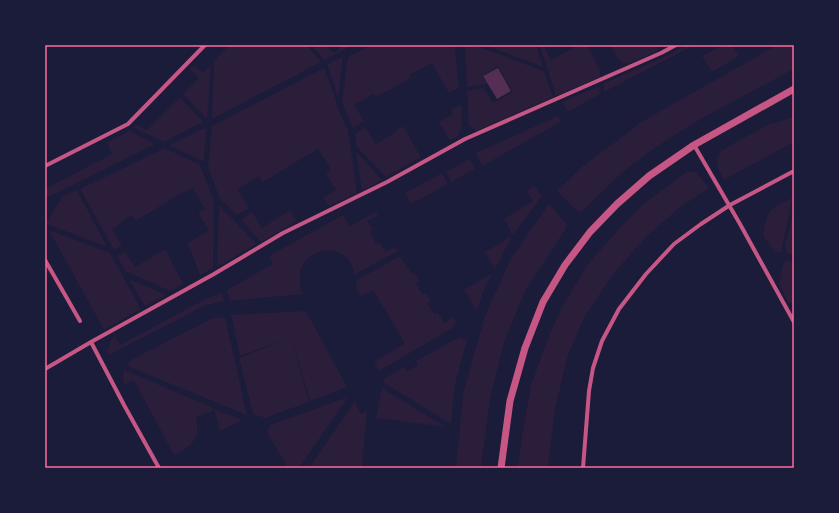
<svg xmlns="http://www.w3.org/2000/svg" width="839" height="513" font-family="'Roboto Serif',serif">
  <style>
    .green { fill: #2a1e3b }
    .building { fill: #542f53 }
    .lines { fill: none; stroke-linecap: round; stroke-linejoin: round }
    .minor { stroke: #c65784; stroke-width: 4 }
    .tertiary { stroke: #c65784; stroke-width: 7 }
    .neatline { fill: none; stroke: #ff6b9d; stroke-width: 1.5 }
  </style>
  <rect width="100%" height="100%" fill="#1b1b3a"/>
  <path class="green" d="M 229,45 L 307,45 L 321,62 L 212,119 L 214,61 Z
    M 312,45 L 324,45 L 334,53 L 342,45 L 354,45 L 324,60 Z
    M 370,45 L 453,45 L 455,47 L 459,88 L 449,93 L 432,63 L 410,75 L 411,78 L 376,97 L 374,94 L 354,105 L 364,121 L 353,128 L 342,103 L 348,57 Z
    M 465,45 L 474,45 L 544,71 L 553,97 L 476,131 L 469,125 L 467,91 L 484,88 L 493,103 L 513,92 L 498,66 L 482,76 L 487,84 L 467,87 Z
    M 484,45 L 536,45 L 543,67 Z
    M 540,45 L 543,45 L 551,60 L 573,48 L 574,45 L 587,45 L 600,71 L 600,75 L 598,78 L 556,96 Z
    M 611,45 L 658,45 L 659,50 L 630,63 C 618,65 616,54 611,45 Z
    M 687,45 L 694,45 L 604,92 L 604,83 L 662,58 Z
    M 723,45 L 732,45 L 739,56 L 712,72 L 702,56 Z
    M 777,45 L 794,45 L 794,69 C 742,97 686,124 638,160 C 617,176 600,194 582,212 L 577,211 L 557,191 L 583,166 L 634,128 L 638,124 Z
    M 343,57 L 338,97 L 327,64 Z
    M 194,65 L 203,73 L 211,65 L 207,119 L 183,94 L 199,78 L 190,69 Z
    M 324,68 L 336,100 L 337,106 L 348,130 L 357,193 L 329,206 L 323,198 L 336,190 L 326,174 L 331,169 L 318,149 L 263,182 L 259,176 L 238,189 L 249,208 L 237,215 L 220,199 L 208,167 L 212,126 Z
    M 599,86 L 600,94 L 568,112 L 562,102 Z
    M 180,97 L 203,122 L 164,142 L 133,127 L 137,125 L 147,130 Z
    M 461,105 C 461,117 466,135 451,140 L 448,138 L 439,122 L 453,114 L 451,110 Z
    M 558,116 L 561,122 L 482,166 L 476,153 Z
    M 794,116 L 794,142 L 724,180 C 718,169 712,161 722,150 L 769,124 L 782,121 Z
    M 403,126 L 421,157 L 386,177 L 356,146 L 355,134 L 365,127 L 376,144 L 396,132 L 396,130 Z
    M 205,128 L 206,129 L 204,162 L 169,145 Z
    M 130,131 L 155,144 L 51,196 L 45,196 L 45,189 L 112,154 L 107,142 Z
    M 165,148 L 200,165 L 214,201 L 213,268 L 200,275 L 188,243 L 209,230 L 198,213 L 205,209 L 193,188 L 180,194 L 136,221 L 132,215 L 112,229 L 122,246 L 114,250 L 80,189 Z
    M 356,151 L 382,180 L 362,191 Z
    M 470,159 L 475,169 L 451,182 L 446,172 Z
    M 688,171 L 696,172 L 709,188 L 679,208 L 647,236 L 613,274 L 585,316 L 568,355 L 555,409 L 548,468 L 518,468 L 522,435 L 531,385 L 550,333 L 562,307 L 588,264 L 627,220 L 645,203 Z
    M 442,173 L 448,184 L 411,204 L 405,193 Z
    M 534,186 L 542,196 L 513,235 L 504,219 L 533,201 L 527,191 Z
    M 77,190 L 107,247 L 47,224 L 46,223 L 63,196 Z
    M 792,198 L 781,253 L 774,251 L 763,236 C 768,208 767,211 792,198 Z
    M 549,204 L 566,223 L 567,227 L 525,291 L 504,343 L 490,398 L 481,468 L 456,468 L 463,394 L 485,316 L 511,258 Z
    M 219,205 L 257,244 L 217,267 Z
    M 290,210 L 297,221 L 261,242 L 241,220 L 252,212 L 262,228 Z
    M 376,212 L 378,215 L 367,221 L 373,230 L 370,231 L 376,244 L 380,243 L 385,252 L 395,247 L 398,251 L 354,275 C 353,269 352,262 347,258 C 335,245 309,250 302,266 C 298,275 300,285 303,294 L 229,301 L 227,290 L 273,264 L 269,256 L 343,215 L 350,226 Z
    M 794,212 L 794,255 L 787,253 L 785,245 Z
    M 49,230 L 110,253 L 141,309 L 104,330 Z
    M 512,236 L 495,269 L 485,252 Z
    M 165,249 L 183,284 L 170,291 L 125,271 L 117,256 L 125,252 L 135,267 Z
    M 400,256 L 411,273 L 414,272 L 419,281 L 416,283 L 422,294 L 426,293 L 431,301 L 427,303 L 434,314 L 438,313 L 444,323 L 454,317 L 456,322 L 454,327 L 379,371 L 374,362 L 405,343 L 373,290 L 361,297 L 356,288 L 357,280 Z
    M 787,260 L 794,262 L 794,286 L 793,287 L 794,289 L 794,301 L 789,304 L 779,284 L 784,262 Z
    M 493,273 L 484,289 L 477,311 L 464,290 Z
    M 129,279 L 166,295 L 145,306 Z
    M 222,292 L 224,301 L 206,305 L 109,355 L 107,351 L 110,343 L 114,336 L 120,345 L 194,305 Z
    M 306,311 L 347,387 L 310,401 L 291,337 L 309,402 L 265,418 L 253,414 L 239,358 L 288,339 L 240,356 L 231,315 Z
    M 225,317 L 247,415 L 127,366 L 131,360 L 211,319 Z
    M 459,337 L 467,340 L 455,384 L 451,424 L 384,383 L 383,379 L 404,367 L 407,371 L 418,365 L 416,361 Z
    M 124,370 L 211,407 L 213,411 L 196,417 C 200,439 194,445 174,455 L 134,380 L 124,385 L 123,377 Z
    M 382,388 L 446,427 L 376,418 Z
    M 348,397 L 299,468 L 288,468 L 267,432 L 270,425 Z
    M 355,401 L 361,414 L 367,411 L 362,468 L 309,468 Z
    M 214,409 L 243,420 L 220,431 Z"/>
  <path class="building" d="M 498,68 L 511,91 L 497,99 L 483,76 Z"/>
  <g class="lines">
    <path class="minor" d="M 694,145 L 740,224 L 794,322
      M 45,166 L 128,124 L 205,45
      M 45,260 L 80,321
      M 91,342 L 124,405 L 159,468
      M 45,369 L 91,342 L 214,274 L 283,233 L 387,182 L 465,139 L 661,53 L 676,45
      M 583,468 L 589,391 L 593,368 L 602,341 L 619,309 L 646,274 L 674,244 L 701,224 L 730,205 L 794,171"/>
    <path class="tertiary" d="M 501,468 L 510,401 L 525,348 L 543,302 L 565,265 L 590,232 L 617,204 L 649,176 L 694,145 L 794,89"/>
  </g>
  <rect width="839" height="513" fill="none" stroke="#1b1b3a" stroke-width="92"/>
  <rect x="46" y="46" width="747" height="421" class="neatline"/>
</svg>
